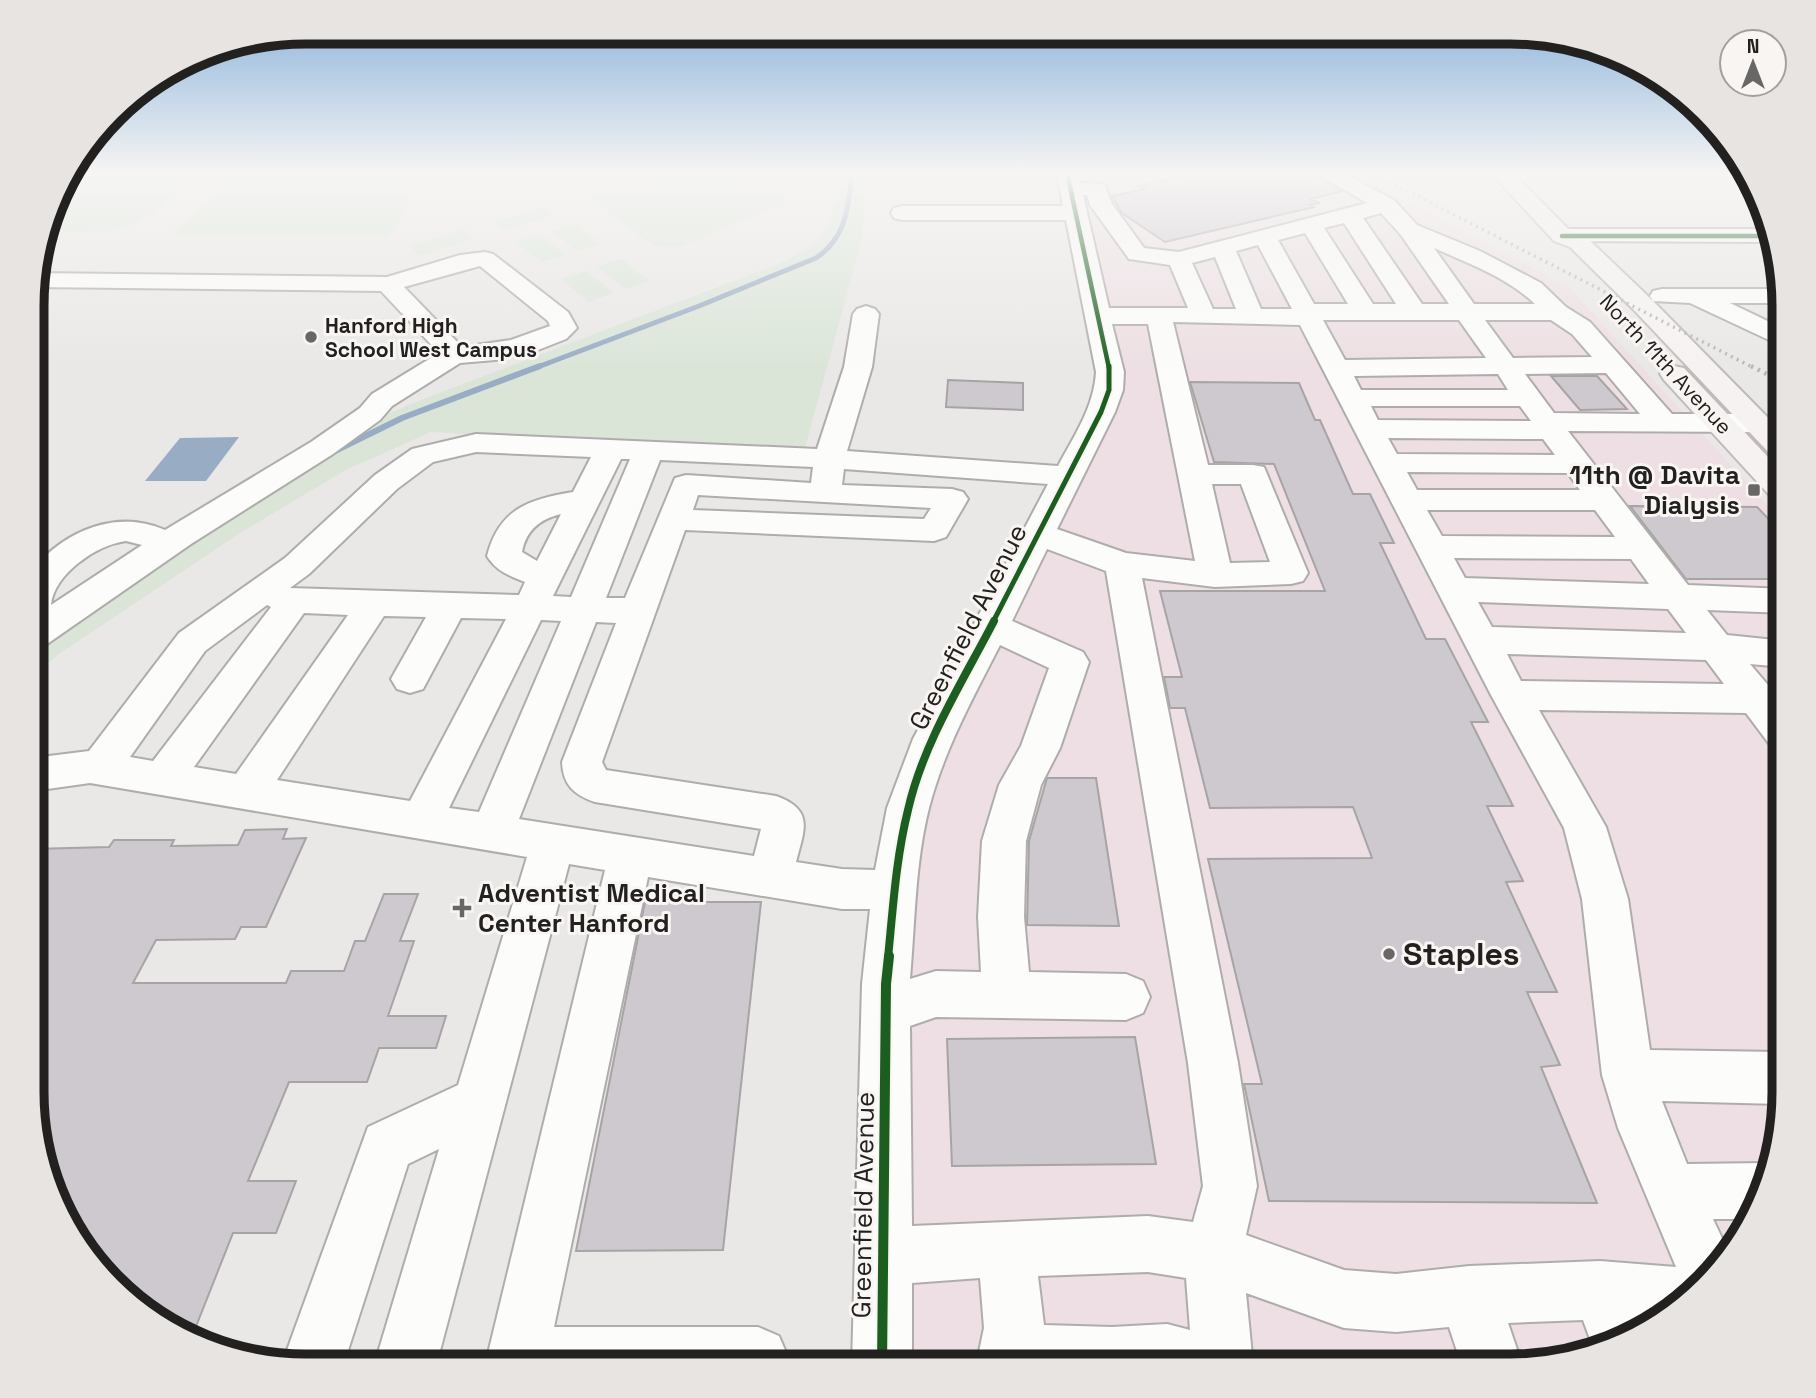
<svg xmlns="http://www.w3.org/2000/svg" width="1816" height="1398" font-family="'Space Grotesk',sans-serif">
  <style>
    .commercial { fill: #eddfe3 }
    .green { fill: #dae5d8 }
    .water { fill: #98acc4 }
    .lines { fill: none; stroke-linecap: round; stroke-linejoin: round }
    .stream-far1 { stroke: #98acc4; stroke-width: 5 }
    .stream { stroke: #98acc4; stroke-width: 6 }
    .building { fill: #cec9cf; stroke: #a6a4a4; stroke-width: 2 }
    .minor-casing { stroke: #afadac; stroke-width: 4 }
    .major-casing { stroke: #c1bab9; stroke-width: 4 }
    .minor { fill: #fcfcfb; fill-rule: evenodd }
    .major { fill: #f6f2f2; fill-rule: evenodd }
    .rail-far1 { stroke: #b8b7b6; stroke-width: 3.5; stroke-dasharray: 2 4.5; stroke-linecap: butt }
    .rail { stroke: #b8b7b6; stroke-width: 4.5; stroke-dasharray: 2.5 5; stroke-linecap: butt }
    .cycleway-far3-casing { stroke: #f8f5f2; stroke-width: 7 }
    .cycleway-far2-casing { stroke: #f8f5f2; stroke-width: 9 }
    .cycleway-far1-casing { stroke: #f8f5f2; stroke-width: 12 }
    .cycleway-casing { stroke: #f8f5f2; stroke-width: 14 }
    .cycleway-far3 { stroke: #1b5e20; stroke-width: 4.5 }
    .cycleway-far2 { stroke: #1b5e20; stroke-width: 5 }
    .cycleway-far1 { stroke: #1b5e20; stroke-width: 8 }
    .cycleway { stroke: #1b5e20; stroke-width: 10 }
    .poi-dot { fill: #686765; stroke: #f8f5f2; stroke-width: 2.5 }
    .labels { text-anchor: middle; dominant-baseline: central; stroke-width: 6; stroke-linejoin: round; paint-order: stroke }
    .far-poi-label { font-size: 21px; font-weight: bold; fill: #222120; stroke: #f8f5f2; text-anchor: start }
    .far-street-label { font-size: 21px; fill: #222120; stroke: #f8f5f2 }
    .poi-label { font-size: 26px; font-weight: bold; fill: #222120; stroke: #f8f5f2; text-anchor: end }
    .street-label { font-size: 26px; fill: #222120; stroke: #f8f5f2 }
    .near-poi-label { font-size: 32px; font-weight: bold; fill: #222120; stroke: #f8f5f2; text-anchor: start }
    .rim { fill: none; stroke: #222120; stroke-width: 9 }
  </style>
  <rect width="100%" height="100%" fill="#eae8e6"/>
  <path class="commercial" d="M 1067,173 L 1354,173 L 1570,288 L 1784,524 L 1784,1110 L 1763,1198 L 1716,1273 L 1616,1345 L 1510,1366 L 882,1366 L 884,1256 L 908,808 L 1109,390 Z"/>
  <path class="green" d="M 67,173 L 189,173 L 189,174 C 182,198 135,228 112,230 C 90,233 68,232 46,233 Z
    M 238,173 L 391,173 C 420,198 409,211 387,236 L 180,237 L 173,232 Z
    M 496,173 L 620,173 L 612,182 L 500,182 L 492,179 Z
    M 839,173 L 869,173 L 860,247 L 803,455 L 431,432 L 346,470 L 240,533 L 59,654 L 33,676 L 33,624 L 316,446 L 413,403 L 778,264 C 834,238 830,231 839,173 Z
    M 691,180 C 725,181 760,186 791,201 L 680,247 L 653,246 L 590,198 L 633,186 Z
    M 545,207 L 556,215 L 505,230 L 494,222 Z
    M 575,224 L 601,244 L 576,251 L 551,231 Z
    M 464,230 L 475,239 L 419,256 L 409,246 Z
    M 540,234 L 566,255 L 541,262 L 516,242 Z
    M 621,259 L 650,281 L 625,289 L 597,267 Z
    M 586,271 L 614,293 L 588,302 L 561,279 Z"/>
  <path class="water" d="M 239,437 L 206,481 L 145,481 L 180,438 Z"/>
  <g class="lines">
    <path class="stream-far1" d="M 535,368 L 699,306 L 816,258 C 847,237 848,208 852,173"/>
    <path class="stream" d="M 335,451 L 402,418 L 540,366"/>
  </g>
  <path class="building" d="M 1195,173 L 1312,173 L 1342,191 L 1311,199 L 1319,203 L 1311,205 L 1314,207 L 1165,242 L 1122,213 L 1112,196 L 1144,189 L 1138,186 Z
    M 1551,376 L 1597,376 L 1627,409 L 1580,410 Z
    M 948,380 L 1023,383 L 1023,410 L 946,407 Z
    M 1190,382 L 1299,383 L 1315,420 L 1320,420 L 1353,494 L 1370,494 L 1394,543 L 1380,543 L 1426,639 L 1445,639 L 1488,722 L 1471,722 L 1513,806 L 1487,806 L 1523,881 L 1506,882 L 1557,992 L 1527,992 L 1560,1065 L 1541,1067 L 1597,1203 L 1269,1201 L 1244,1084 L 1262,1084 L 1208,859 L 1372,858 L 1353,807 L 1210,808 L 1185,708 L 1170,708 L 1164,677 L 1182,677 L 1160,591 L 1325,591 L 1274,464 L 1214,462 Z
    M 1630,506 L 1757,507 L 1784,535 L 1784,579 L 1686,579 Z
    M 1047,778 L 1096,778 L 1119,926 L 1027,925 L 1029,841 Z
    M 287,829 L 283,839 L 306,838 L 266,927 L 241,927 L 235,939 L 156,940 L 133,983 L 286,983 L 291,971 L 344,971 L 355,941 L 365,941 L 384,894 L 418,894 L 400,941 L 414,941 L 388,1016 L 446,1016 L 436,1048 L 379,1048 L 367,1082 L 289,1082 L 248,1181 L 296,1181 L 276,1233 L 233,1233 L 191,1339 L 125,1298 L 60,1214 L 32,1110 L 33,849 L 109,847 L 114,840 L 174,840 L 171,846 L 238,845 L 245,830 Z
    M 645,902 L 761,902 L 723,1250 L 576,1251 Z
    M 1135,1037 L 1156,1164 L 952,1166 L 947,1039 Z"/>
  <g class="lines">
    <defs>
      <path id="minor" d="M 1057,173 L 1077,173 L 1080,183 L 1104,184 L 1112,204 L 1144,248 L 1179,252 L 1367,203 L 1317,173 L 1343,173 L 1394,200 L 1417,225 L 1480,251 L 1541,283 L 1566,307 L 1590,322 L 1672,414 L 1757,414 L 1767,417 L 1772,423 L 1767,429 L 1757,432 L 1568,431 L 1688,585 L 1784,589 L 1784,613 L 1707,610 L 1727,635 L 1784,641 L 1784,667 L 1750,664 L 1767,684 L 1784,688 L 1784,749 L 1770,745 L 1746,713 L 1539,710 L 1606,827 L 1628,899 L 1650,1050 L 1784,1052 L 1784,1104 L 1662,1101 L 1687,1164 L 1765,1163 L 1771,1166 L 1763,1198 L 1750,1219 L 1713,1219 L 1729,1253 L 1716,1273 L 1616,1345 L 1594,1350 L 1583,1320 L 1508,1323 L 1522,1364 L 1462,1366 L 1449,1327 L 1396,1332 L 1344,1328 L 1246,1293 L 1253,1366 L 976,1366 L 984,1328 L 980,1278 L 912,1283 L 912,1366 L 852,1366 L 862,984 L 870,909 L 842,909 L 648,877 L 554,1327 L 758,1327 L 779,1336 L 788,1357 L 785,1366 L 485,1366 L 605,870 L 569,864 L 436,1366 L 374,1366 L 439,1149 L 408,1164 L 343,1366 L 282,1364 L 368,1127 L 458,1085 L 527,857 L 90,783 L 33,791 L 33,758 L 89,751 L 179,633 L 285,558 L 375,475 L 412,449 L 476,434 L 817,449 L 844,367 L 853,314 L 857,309 L 866,306 L 875,309 L 879,314 L 872,367 L 847,451 L 1058,466 C 1074,436 1094,407 1096,372 L 1066,220 L 902,220 L 894,218 L 891,213 L 894,208 L 902,206 L 1063,206 ZM 1083,195 L 1087,195 L 1090,205 L 1129,259 L 1170,265 L 1188,308 C 1163,308 1136,308 1109,308 ZM 1381,213 L 1401,235 L 1449,304 L 1422,304 L 1363,218 ZM 1344,223 L 1396,304 L 1373,304 L 1324,228 ZM 1305,233 L 1348,304 L 1314,304 L 1278,240 ZM 1258,245 L 1292,309 L 1261,309 L 1236,251 ZM 1434,248 C 1468,263 1508,278 1535,304 L 1474,304 ZM 1215,257 L 1236,309 L 1213,309 L 1192,263 ZM 1323,320 L 1459,320 L 1486,358 L 1345,360 ZM 1485,320 L 1551,320 L 1572,334 L 1592,357 L 1513,358 ZM 1173,322 L 1300,325 L 1491,695 L 1564,828 L 1582,899 L 1602,1075 L 1618,1128 L 1676,1267 L 1600,1261 L 1469,1266 L 1396,1274 L 1344,1270 L 1246,1235 L 1257,1186 L 1238,1063 L 1142,578 L 1215,587 L 1291,584 L 1303,581 L 1308,573 L 1264,467 L 1253,465 L 1208,465 ZM 1112,324 L 1148,324 L 1195,561 L 1126,553 L 1057,529 L 1115,412 L 1123,390 L 1124,372 ZM 1606,373 L 1640,414 L 1554,413 L 1525,374 ZM 1498,374 L 1508,390 L 1361,390 L 1354,376 ZM 1371,406 L 1520,406 L 1531,421 L 1378,420 ZM 1388,438 L 1543,439 L 1555,455 L 1397,454 ZM 476,452 L 591,457 L 573,492 C 529,499 499,509 487,556 C 496,571 510,576 525,582 L 519,595 L 290,588 L 309,574 L 397,489 L 433,462 ZM 621,459 L 630,459 L 571,597 L 553,596 ZM 660,460 L 813,467 L 811,483 L 686,475 L 675,478 L 625,598 L 606,598 ZM 844,469 L 1048,484 L 913,739 L 887,808 L 875,870 L 842,869 L 796,862 C 804,830 815,810 776,796 L 606,770 L 602,762 L 685,530 L 934,541 L 946,537 L 968,499 L 963,492 L 952,489 L 842,485 ZM 1407,472 L 1568,473 L 1580,490 L 1417,490 ZM 1212,484 L 1241,484 L 1270,562 L 1230,563 ZM 698,495 L 931,508 L 924,519 L 693,510 ZM 1427,510 L 1595,510 L 1615,537 L 1442,536 ZM 561,514 L 537,561 L 522,552 C 526,530 540,519 561,514 ZM 1047,549 L 1106,571 L 1188,1063 L 1203,1186 L 1193,1222 L 1148,1216 L 912,1226 L 910,1026 L 936,1017 L 1126,1020 L 1143,1013 L 1150,997 L 1143,981 L 1126,974 L 1029,972 L 1024,917 L 1026,841 L 1041,785 L 1060,748 L 1089,662 L 1083,652 L 1012,621 ZM 1454,558 L 1631,559 L 1649,584 L 1465,578 ZM 1478,602 L 1668,609 L 1686,633 L 1492,627 ZM 267,605 L 271,607 L 153,761 L 130,757 L 205,651 ZM 304,613 L 348,615 L 236,774 L 194,767 ZM 384,616 L 426,617 L 391,679 L 397,689 L 410,693 L 423,689 L 461,618 L 506,619 L 410,801 L 277,780 ZM 541,620 L 561,621 L 479,812 L 449,808 ZM 596,622 L 616,623 L 562,762 C 563,785 574,795 595,802 L 761,829 L 754,856 L 519,819 ZM 1000,645 L 1049,668 L 1021,746 L 999,785 L 982,841 L 978,917 L 981,972 L 936,971 L 910,979 C 915,923 915,863 929,808 C 944,750 973,698 1000,645 ZM 1507,654 L 1706,660 L 1724,684 L 1521,681 ZM 1148,1272 L 1186,1278 L 1190,1330 L 1167,1324 L 1112,1327 L 1044,1325 L 1038,1276 Z
        M 1562,229 L 1769,229 L 1772,242 L 1554,241 L 1551,236 L 1554,231 Z
        M 485,252 L 493,254 L 568,312 L 577,328 L 566,339 L 538,350 L 495,360 L 460,363 L 392,406 L 380,420 L 333,454 L 191,544 L 47,644 L 33,648 L 33,569 C 66,530 117,509 165,530 L 311,442 L 360,408 L 372,394 L 439,353 L 381,291 L 34,287 L 34,273 L 387,277 L 460,255 ZM 480,266 L 548,321 L 550,326 L 511,340 L 462,347 L 404,287 ZM 126,541 L 142,545 L 51,605 C 54,574 96,545 126,541 Z
        M 1662,289 L 1781,289 L 1784,303 L 1730,303 L 1784,329 L 1784,347 L 1690,303 L 1653,301 L 1650,296 L 1653,291 Z"/>
      <path id="major" d="M 1491,173 L 1513,173 L 1570,231 L 1586,237 L 1652,300 L 1784,434 L 1784,460 L 1773,457 L 1634,310 L 1570,247 L 1554,241 Z
        M 1674,366 L 1684,368 L 1784,474 L 1784,502 L 1773,499 L 1664,380 L 1660,374 L 1664,368 Z"/>
    </defs>
    <use href="#minor" class="minor-casing"/>
    <use href="#major" class="major-casing"/>
    <use href="#minor" class="minor"/>
    <use href="#major" class="major"/>
    <path class="rail-far1" d="M 1372,173 L 1754,368"/>
    <path class="rail" d="M 1751,366 L 1784,383"/>
    <defs>
      <path id="cycleway-far3" d="M 1067,173 L 1109,368
        M 1562,236 L 1770,236"/>
      <path id="cycleway-far2" d="M 993,622 L 1101,412 L 1109,390 L 1109,366"/>
      <path id="cycleway-far1" d="M 888,958 C 893,908 896,858 908,810 C 923,743 963,681 994,621"/>
      <path id="cycleway" d="M 882,1366 L 886,984 L 889,956"/>
    </defs>
    <use href="#cycleway-far3" class="cycleway-far3-casing"/>
    <use href="#cycleway-far2" class="cycleway-far2-casing"/>
    <use href="#cycleway-far1" class="cycleway-far1-casing"/>
    <use href="#cycleway" class="cycleway-casing"/>
    <use href="#cycleway-far3" class="cycleway-far3"/>
    <use href="#cycleway-far2" class="cycleway-far2"/>
    <use href="#cycleway-far1" class="cycleway-far1"/>
    <use href="#cycleway" class="cycleway"/>
  </g>
  <linearGradient id="sky" x2="0" y2="1"><stop stop-color="#88b1da"/><stop offset="0.47" stop-color="#f6f5f4"/><stop offset="1" stop-color="#f6f5f4" stop-opacity="0"/></linearGradient>
  <rect width="1816" height="369" fill="url(#sky)"/>
  <g class="poi-dot">
    <circle cx="311" cy="337" r="7"/>
    <rect x="1747" y="483" width="14" height="14" rx="3.5"/>
    <path d="M458.5 897.5h7v7h7v7h-7v7h-7v-7h-7v-7h7z"/>
    <circle cx="1389" cy="954" r="7"/>
  </g>
  <g class="labels">
    <g class="far-poi-label">
      <text x="325" y="325">Hanford High<tspan x="325" dy="24">School West Campus</tspan></text>
    </g>
    <g class="far-street-label">
      <text transform="translate(1666 364) rotate(47)">North 11th Avenue</text>
    </g>
    <g class="poi-label">
      <text x="1740" y="475">11th @ Davita<tspan x="1740" dy="30">Dialysis</tspan></text>
      <text x="478" y="893" text-anchor="start">Adventist Medical<tspan x="478" dy="30">Center Hanford</tspan></text>
    </g>
    <g class="street-label">
      <text transform="translate(968 627) rotate(-63)">Greenfield Avenue</text>
      <text transform="translate(863 1205) rotate(-89)">Greenfield Avenue</text>
    </g>
    <g class="near-poi-label">
      <text x="1403" y="954">Staples</text>
    </g>
  </g>
  <path d="M0 0H1816V1398H0ZM306 44H1510A262 262 0 0 1 1772 306V1092A262 262 0 0 1 1510 1354H306A262 262 0 0 1 44 1092V306A262 262 0 0 1 306 44Z" fill="#e7e4e1" fill-rule="evenodd"/>
  <path class="rim" d="M306 44H1510A262 262 0 0 1 1772 306V1092A262 262 0 0 1 1510 1354H306A262 262 0 0 1 44 1092V306A262 262 0 0 1 306 44Z"/>
  <g transform="translate(1753 63)"><circle r="33" fill="#f8f5f2" stroke="#a2a09e" stroke-width="2"/>
  <path d="M0-5L12 26L0 18L-12 26Z" fill="#686765"/>
  <text y="-10" font-size="19" font-weight="bold" text-anchor="middle" fill="#222120">N</text>
  </g>
</svg>
